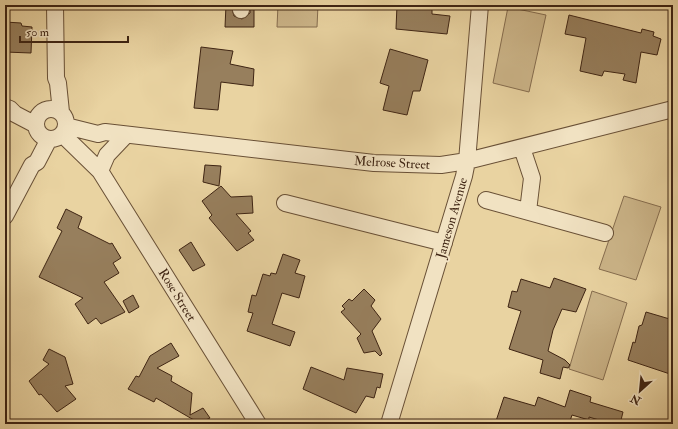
<svg xmlns="http://www.w3.org/2000/svg" width="678" height="429" font-family="'IM FELL Double Pica',serif">
  <style>
    .green { fill: #ccb589; stroke: #856c4e }
    .building { fill: #977f5d; stroke: #3e2413 }
    .lines { fill: none; stroke-linecap: round; stroke-linejoin: round }
    .minor-casing { stroke: #695036; stroke-width: 18 }
    .minor { stroke: #f1e2c2; stroke-width: 16 }
    .labels { text-anchor: middle; dominant-baseline: central; stroke-width: 4; stroke-linejoin: round; paint-order: stroke }
    .street-label { font-size: 13px; fill: #3e2413; stroke: #f1e2c2 }
  </style>
  <rect width="100%" height="100%" fill="#e9d3a1"/>
  <filter id="stains"><feTurbulence type="fractalNoise" baseFrequency=".005" numOctaves="4"/><feColorMatrix values="0 0 0 0 .2 0 0 0 0 .09 0 0 0 0 .02 0 0 0 .5 -.17"/></filter>
  <radialGradient id="worn" r=".72"><stop offset=".6" stop-color="#630" stop-opacity="0"/><stop offset="1" stop-color="#630" stop-opacity=".3"/></radialGradient>
  <path class="green" d="M 278,5 L 318,5 L 317,27 L 277,27 Z
    M 508,7 L 546,15 L 529,92 L 493,83 Z
    M 624,196 L 661,207 L 636,280 L 599,269 Z
    M 592,291 L 627,303 L 603,380 L 569,369 Z"/>
  <path class="building" d="M 226,5 L 231,5 L 234,16 L 242,19 L 250,13 L 250,5 L 254,5 L 254,27 L 225,27 Z
    M 397,5 L 432,5 L 432,14 L 450,16 L 447,34 L 396,29 Z
    M 569,15 L 641,33 L 642,29 L 654,32 L 653,36 L 661,39 L 657,55 L 641,52 L 636,83 L 623,80 L 625,74 L 604,71 L 602,76 L 580,71 L 586,38 L 565,34 Z
    M 5,22 L 21,23 L 22,26 L 32,27 L 31,53 L 5,52 Z
    M 201,47 L 233,51 L 230,64 L 254,69 L 253,86 L 221,82 L 218,110 L 194,108 Z
    M 390,49 L 428,60 L 420,91 L 413,91 L 407,115 L 383,110 L 389,86 L 380,83 Z
    M 205,165 L 221,166 L 219,186 L 203,182 Z
    M 221,186 L 231,197 L 252,196 L 253,213 L 236,214 L 251,231 L 248,233 L 254,240 L 237,251 L 209,218 L 212,215 L 202,201 Z
    M 66,209 L 82,217 L 78,228 L 110,244 L 112,243 L 121,258 L 113,263 L 119,273 L 104,282 L 125,312 L 101,324 L 96,318 L 88,324 L 75,304 L 83,298 L 39,277 L 62,231 L 57,228 Z
    M 191,242 L 205,265 L 193,271 L 179,250 Z
    M 283,254 L 300,260 L 295,273 L 305,276 L 299,298 L 282,293 L 272,324 L 295,332 L 290,346 L 247,331 L 253,313 L 248,312 L 252,295 L 256,296 L 263,274 L 270,276 L 271,273 L 276,274 Z
    M 554,278 L 586,289 L 576,312 L 562,309 L 553,330 L 548,351 L 565,360 L 570,365 L 568,368 L 563,367 L 560,379 L 540,373 L 543,360 L 509,349 L 521,311 L 508,307 L 512,291 L 517,292 L 521,279 L 550,288 Z
    M 364,289 L 375,300 L 371,306 L 381,319 L 372,331 L 382,354 L 380,356 L 375,351 L 364,353 L 357,338 L 361,334 L 341,312 L 345,309 L 342,306 L 349,299 L 352,301 Z
    M 133,295 L 139,307 L 129,313 L 123,301 Z
    M 646,312 L 673,320 L 673,375 L 628,360 L 633,342 L 635,343 L 639,326 L 642,325 Z
    M 171,343 L 179,356 L 157,368 L 172,376 L 171,381 L 192,393 L 190,415 L 203,408 L 210,418 L 199,423 L 156,398 L 154,402 L 128,389 L 136,376 L 139,377 L 150,356 Z
    M 49,349 L 65,357 L 73,384 L 65,386 L 76,399 L 57,412 L 41,394 L 39,395 L 29,381 L 49,364 L 43,360 Z
    M 311,367 L 344,380 L 347,368 L 383,374 L 380,388 L 377,387 L 374,398 L 366,396 L 356,413 L 303,389 Z
    M 570,390 L 591,397 L 590,402 L 623,412 L 620,424 L 612,424 L 589,417 L 589,420 L 572,415 L 569,424 L 495,424 L 504,397 L 535,406 L 538,397 L 565,407 Z"/>
  <g class="lines">
    <defs>
      <path id="minor" d="M 55,5 L 56,78 L 58,83 L 61,112
        M 240,5 L 241,10
        M 5,107 L 10,109 L 15,114 L 36,125
        M36 124a15 15 0 1 1 30 0a15 15 0 1 1-30 0Z
        M 66,126 L 98,134 L 105,132 L 374,163 L 441,165 L 467,161 L 673,109
        M 62,134 L 100,171 L 258,424
        M 522,148 L 532,178 L 528,211
        M 100,171 L 107,155 L 126,135
        M 486,200 L 605,233
        M 285,203 L 444,243
        M 5,216 L 32,165 L 37,162 L 49,139
        M 389,424 L 464,176 L 467,161 L 480,5"/>
    </defs>
    <use href="#minor" class="minor-casing"/>
    <use href="#minor" class="minor"/>
  </g>
  <g class="labels">
    <g class="street-label">
      <text transform="translate(392 163) rotate(3)">Melrose Street</text>
      <text transform="translate(452 218) rotate(-74)">Jameson Avenue</text>
      <text transform="translate(177 295) rotate(58)">Rose Street</text>
    </g>
  </g>
  <rect width="678" height="429" fill="none" stroke="#e9d3a1" stroke-width="20"/>
  <rect x="6" y="6" width="666" height="417" fill="none" stroke="#3e2413" stroke-width="2"/>
  <rect x="10" y="10" width="658" height="409" fill="none" stroke="#3e2413"/>
  <g transform="translate(640 391) rotate(207)" stroke="#f1e2c2" stroke-width="3" paint-order="stroke">
  <path d="M0-3L7 15L0 10L-7 15Z" fill="#3e2413"/>
  <text y="-6" font-size="11" font-weight="bold" text-anchor="middle" fill="#3e2413">N</text>
  </g>
  <path d="M20 36v6h108v-6" fill="none" stroke="#3e2413" stroke-width="2"/>
  <text x="26" y="36" font-size="12" fill="#3e2413" stroke="#f1e2c2" stroke-width="3" paint-order="stroke">50 m</text>
  <rect width="100%" height="100%" filter="url(#stains)"/>
  <rect width="100%" height="100%" fill="url(#worn)"/>
</svg>
